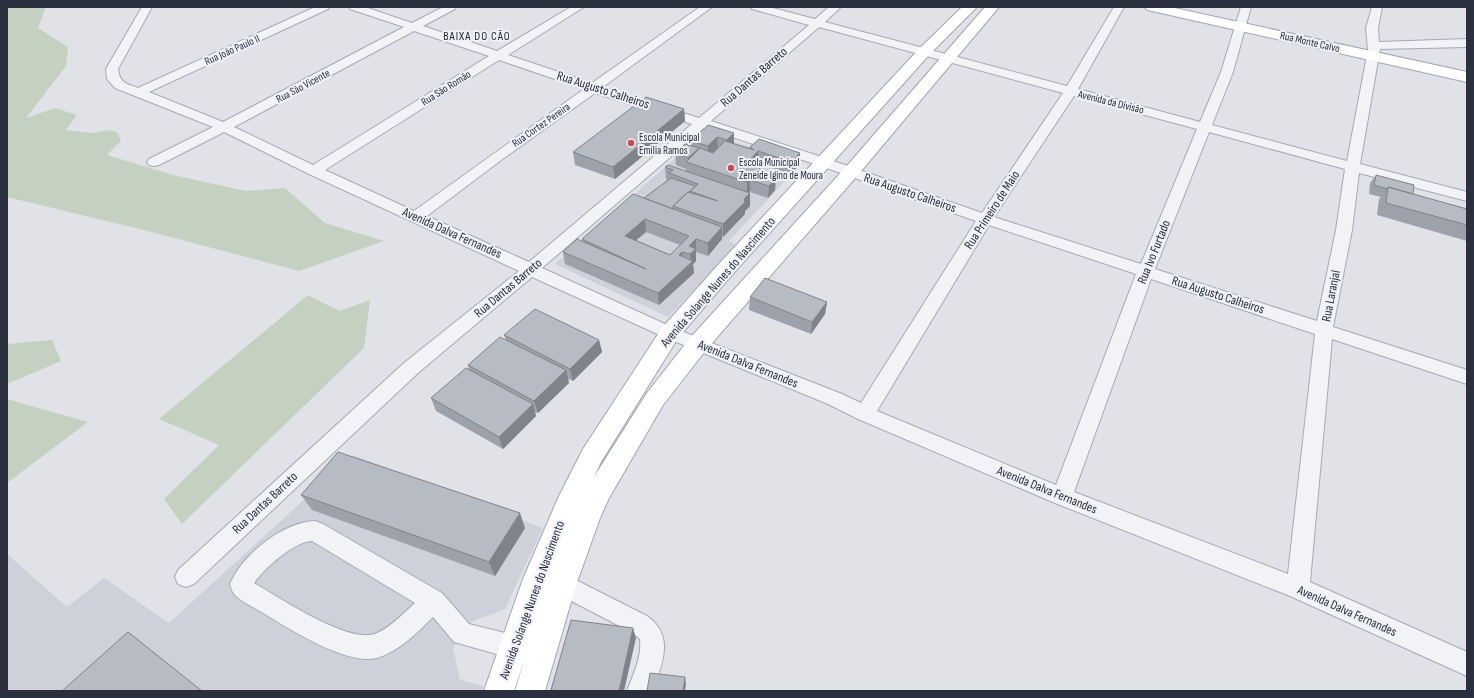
<svg xmlns="http://www.w3.org/2000/svg" width="1474" height="698" font-family="'Sofia Sans Condensed',sans-serif">
  <style>
    .built { fill: #ced1da }
    .green { fill: #c4d1c1 }
    .lines { fill: none; stroke-linecap: round; stroke-linejoin: round }
    .minor-casing { stroke: #a6a9b2; stroke-width: 2 }
    .major-casing { stroke: #a0a6b3; stroke-width: 2 }
    .minor { fill: #f2f3f6; fill-rule: evenodd }
    .major { fill: #fff; fill-rule: evenodd }
    .wall { fill: #9da1a9; fill-rule: evenodd }
    .shaded-wall { fill: #808389 }
    .building { fill: #b7bbc4; stroke: #808389; fill-rule: evenodd }
    .poi-dot { fill: #c54d57; stroke: #eff1f6; stroke-width: 1.5 }
    .labels { text-anchor: middle; dominant-baseline: central; stroke-width: 4; stroke-linejoin: round; paint-order: stroke }
    .far-street-label { font-size: 11px; fill: #2a303e; stroke: #eff1f6 }
    .far-poi-label { font-size: 11px; fill: #2a303e; stroke: #eff1f6; text-anchor: start }
    .far-neighbourhood-label { font-size: 12px; letter-spacing: 1px; fill: #1c212f; stroke: #eff1f6 }
    .street-label { font-size: 13px; fill: #2a303e; stroke: #eff1f6 }
  </style>
  <rect width="100%" height="100%" fill="#e0e2e8"/>
  <path class="built" d="M 705,132 L 801,164 L 729,241 L 737,245 L 668,317 L 555,264 Z
    M 353,455 L 543,528 L 505,609 L 471,622 L 453,648 L 460,680 L 483,686 L 482,691 L 7,691 L 7,554 L 67,607 L 104,578 L 169,623 Z"/>
  <path class="green" d="M 7,7 L 46,7 L 38,28 L 68,47 L 66,66 L 26,118 L 55,108 L 77,115 L 66,130 L 92,133 L 109,130 L 118,133 L 121,141 L 107,155 L 173,175 L 246,191 L 285,188 L 325,223 L 384,241 L 299,271 L 148,231 L 7,197 Z
    M 308,295 L 339,311 L 370,300 L 364,348 L 182,524 L 164,499 L 219,445 L 159,419 Z
    M 52,340 L 61,361 L 7,384 L 7,344 Z
    M 7,399 L 88,422 L 7,483 Z"/>
  <g class="lines">
    <defs>
      <path id="minor" d="M 142,7 L 152,7 L 118,69 C 120,83 125,83 138,88 L 315,7 L 329,7 L 328,9 L 149,92 L 223,122 L 404,27 L 350,9 L 349,7 L 365,7 L 412,23 L 443,7 L 456,7 L 455,9 L 423,26 L 497,51 L 571,7 L 584,7 L 508,55 L 592,83 L 700,7 L 712,7 L 603,87 L 699,118 L 809,25 L 752,9 L 751,7 L 769,7 L 815,19 L 829,7 L 841,7 L 825,22 L 1067,86 L 1114,7 L 1124,7 L 1078,89 L 1200,122 L 1221,72 L 1241,7 L 1251,7 L 1233,72 L 1212,125 L 1347,161 L 1368,50 L 1366,28 L 1372,7 L 1382,7 L 1378,28 L 1379,42 L 1467,39 L 1467,47 L 1380,49 L 1360,164 L 1467,192 L 1467,201 L 1359,173 L 1352,230 L 1333,327 L 1467,370 L 1467,384 L 1332,339 L 1310,582 L 1467,652 L 1467,676 L 1290,596 L 1055,503 L 858,419 L 828,404 L 664,337 L 532,277 L 418,373 L 194,584 L 186,587 L 178,584 L 175,577 L 178,570 L 404,363 L 519,271 L 309,174 L 224,132 L 159,165 L 154,166 L 149,165 L 147,162 L 149,159 L 213,127 L 115,88 L 107,79 L 106,69 ZM 819,27 L 1063,93 L 982,213 L 828,159 L 711,121 ZM 414,31 L 489,56 L 313,165 L 234,127 ZM 499,60 L 584,89 L 414,211 L 325,170 ZM 595,93 L 692,124 L 529,262 L 427,216 L 500,161 ZM 1074,96 L 1197,129 L 1141,264 L 994,217 ZM 704,128 L 818,165 L 976,221 L 861,403 L 842,394 L 676,329 L 542,268 ZM 1209,132 L 1345,169 L 1336,230 L 1317,321 L 1155,269 ZM 989,225 L 1136,274 L 1056,485 L 877,411 ZM 1151,279 L 1315,334 L 1288,574 L 1074,492 Z
        M 315,521 L 323,524 L 442,593 L 469,624 L 513,635 L 533,644 L 536,652 L 533,660 L 524,664 L 511,658 L 454,642 L 433,617 C 417,633 399,651 377,658 C 346,666 286,627 260,611 C 253,607 244,603 237,597 C 233,594 231,588 230,584 C 242,555 283,522 315,521 ZM 312,541 L 415,603 C 404,613 391,627 377,633 C 350,646 279,597 254,583 C 265,568 293,542 312,541 Z
        M 551,571 L 570,577 L 647,616 C 676,636 661,665 653,691 L 627,691 C 633,674 642,658 640,639 L 631,632 L 558,594 L 543,589 L 540,582 L 543,575 Z"/>
      <path id="major" d="M 962,7 L 977,7 L 929,55 L 731,276 L 678,338 L 601,462 L 594,477 L 647,393 L 690,338 L 845,168 L 985,7 L 999,7 L 857,176 L 706,350 L 663,405 L 609,498 L 600,518 L 576,585 L 545,691 L 515,691 L 525,658 L 514,691 L 484,691 L 523,579 L 559,496 L 583,449 L 662,328 L 717,266 L 919,49 Z
        M 1145,7 L 1170,7 L 1467,72 L 1467,82 L 1152,11 L 1147,10 Z"/>
    </defs>
    <use href="#minor" class="minor-casing"/>
    <use href="#major" class="major-casing"/>
    <use href="#minor" class="minor"/>
    <use href="#major" class="major"/>
  </g>
  <path class="wall" d="M 684,109 L 685,121 L 615,179 L 575,165 L 573,152 Z
    M 734,133 L 734,144 L 750,148 L 750,147 L 800,153 L 799,165 L 790,174 L 758,163 L 754,167 L 760,168 L 760,173 L 776,178 L 775,190 L 768,198 L 750,192 L 750,191 L 748,193 L 750,206 L 745,211 L 745,214 L 723,237 L 722,236 L 722,239 L 708,256 L 696,252 L 696,261 L 693,264 L 694,273 L 659,305 L 565,264 L 563,252 L 583,242 L 582,239 L 644,198 L 668,180 L 666,179 L 665,167 L 686,171 L 686,169 L 676,165 L 675,153 L 691,146 L 691,141 ZM 646,232 L 680,245 L 670,255 L 636,240 Z
    M 1376,175 L 1413,194 L 1467,209 L 1467,241 L 1377,215 L 1379,199 L 1381,197 L 1369,194 L 1370,183 Z
    M 750,297 L 827,302 L 825,314 L 811,334 L 749,310 Z
    M 504,335 L 599,340 L 602,352 L 573,381 L 568,379 L 569,383 L 538,413 L 535,412 L 536,416 L 503,449 L 436,411 L 431,398 L 469,369 L 468,365 L 506,340 Z
    M 301,495 L 525,528 L 495,576 L 312,510 Z"/>
  <path class="shaded-wall" d="M 684,109 L 685,121 L 615,179 L 613,167 Z
    M 734,133 L 734,145 L 727,152 L 727,140 Z
    M 717,137 L 718,149 L 708,158 L 708,146 Z
    M 699,148 L 699,160 L 689,163 L 688,158 Z
    M 758,151 L 758,163 L 745,176 L 746,164 Z
    M 800,153 L 799,165 L 790,174 L 791,162 Z
    M 760,168 L 759,181 L 750,180 L 750,191 L 747,194 L 747,182 Z
    M 776,178 L 775,190 L 768,198 L 769,186 Z
    M 750,193 L 750,206 L 745,211 L 745,214 L 723,237 L 723,224 Z
    M 645,219 L 646,232 L 627,248 L 625,236 Z
    M 722,227 L 722,239 L 708,256 L 708,243 Z
    M 696,239 L 696,261 L 693,264 L 694,273 L 659,305 L 658,293 L 691,263 L 689,246 Z
    M 682,252 L 683,264 L 679,255 Z
    M 827,302 L 825,314 L 811,334 L 812,322 Z
    M 599,340 L 602,352 L 573,381 L 570,369 Z
    M 566,370 L 569,383 L 538,413 L 534,401 Z
    M 533,404 L 536,416 L 503,449 L 499,437 Z
    M 520,513 L 525,528 L 495,576 L 489,562 Z
    M 633,628 L 636,638 L 624,691 L 619,691 Z
    M 685,677 L 686,684 L 685,691 L 683,691 Z"/>
  <path class="building" d="M 646,97 L 684,109 L 613,167 L 573,152 Z
    M 708,125 L 734,133 L 727,140 L 717,137 L 708,146 L 691,141 Z
    M 759,139 L 800,153 L 791,162 L 758,151 L 746,164 L 760,168 L 747,182 L 686,162 L 700,148 L 713,153 L 725,141 L 754,150 L 750,147 Z
    M 685,144 L 699,148 L 688,158 L 675,153 Z
    M 668,165 L 750,193 L 744,199 L 745,202 L 723,224 L 673,206 L 688,192 L 718,201 L 690,191 L 698,184 L 669,173 L 673,170 L 665,167 Z
    M 758,172 L 776,178 L 769,186 L 750,180 Z
    M 1376,175 L 1414,185 L 1413,194 L 1388,187 L 1387,189 L 1374,185 Z
    M 671,178 L 695,186 L 690,191 L 690,192 L 688,192 L 673,206 L 673,209 L 644,198 Z
    M 1388,187 L 1467,209 L 1467,225 L 1386,203 Z
    M 633,194 L 722,227 L 708,243 L 696,239 L 689,246 L 696,249 L 690,254 L 682,252 L 679,255 L 693,261 L 658,293 L 563,252 L 577,239 L 646,269 L 582,239 ZM 645,219 L 689,236 L 670,255 L 625,236 Z
    M 765,278 L 827,302 L 812,322 L 750,297 Z
    M 535,309 L 599,340 L 570,369 L 504,335 Z
    M 500,337 L 566,370 L 534,401 L 468,365 Z
    M 466,368 L 533,404 L 499,437 L 431,398 Z
    M 338,452 L 520,513 L 489,562 L 301,495 Z
    M 571,620 L 633,628 L 619,691 L 562,691 L 551,690 Z
    M 128,632 L 202,691 L 62,691 Z
    M 650,673 L 685,677 L 683,691 L 647,691 Z"/>
  <g class="poi-dot">
    <circle cx="631" cy="143" r="4"/>
    <circle cx="731" cy="168" r="4"/>
  </g>
  <g class="labels">
    <g class="far-street-label">
      <text transform="translate(1310 42) rotate(13)">Rua Monte Calvo</text>
      <text transform="translate(232 50) rotate(-24)">Rua João Paulo II</text>
      <text transform="translate(303 86) rotate(-28)">Rua São Vicente</text>
      <text transform="translate(446 88) rotate(-32)">Rua São Romão</text>
      <text transform="translate(1111 102) rotate(14)">Avenida da Divisão</text>
      <text transform="translate(541 125) rotate(-35)">Rua Cortez Pereira</text>
    </g>
    <g class="far-poi-label">
      <text x="639" y="137">Escola Municipal<tspan x="639" dy="13">Emília Ramos</tspan></text>
      <text x="739" y="162">Escola Municipal<tspan x="739" dy="13">Zeneide Igino de Moura</tspan></text>
    </g>
    <g class="far-neighbourhood-label">
      <text x="477" y="36">BAIXA DO CÃO</text>
    </g>
    <g class="street-label">
      <text transform="translate(754 77) rotate(-41)">Rua Dantas Barreto</text>
      <text transform="translate(603 90) rotate(18)">Rua Augusto Calheiros</text>
      <text transform="translate(910 193) rotate(19)">Rua Augusto Calheiros</text>
      <text transform="translate(992 210) rotate(-57)">Rua Primeiro de Maio</text>
      <text transform="translate(452 233) rotate(24)">Avenida Dalva Fernandes</text>
      <text transform="translate(1154 252) rotate(-68)">Rua Ivo Furtado</text>
      <text transform="translate(718 282) rotate(-49)">Avenida Solange Nunes do Nascimento</text>
      <text transform="translate(508 288) rotate(-40)">Rua Dantas Barreto</text>
      <text transform="translate(1218 295) rotate(18)">Rua Augusto Calheiros</text>
      <text transform="translate(1331 296) rotate(-79)">Rua Laranjal</text>
      <text transform="translate(748 364) rotate(22)">Avenida Dalva Fernandes</text>
      <text transform="translate(1047 490) rotate(22)">Avenida Dalva Fernandes</text>
      <text transform="translate(265 503) rotate(-43)">Rua Dantas Barreto</text>
      <text transform="translate(532 600) rotate(-70)">Avenida Solange Nunes do Nascimento</text>
      <text transform="translate(1347 611) rotate(24)">Avenida Dalva Fernandes</text>
    </g>
  </g>
  <rect width="1474" height="698" fill="none" stroke="#2a303e" stroke-width="16"/>
</svg>
